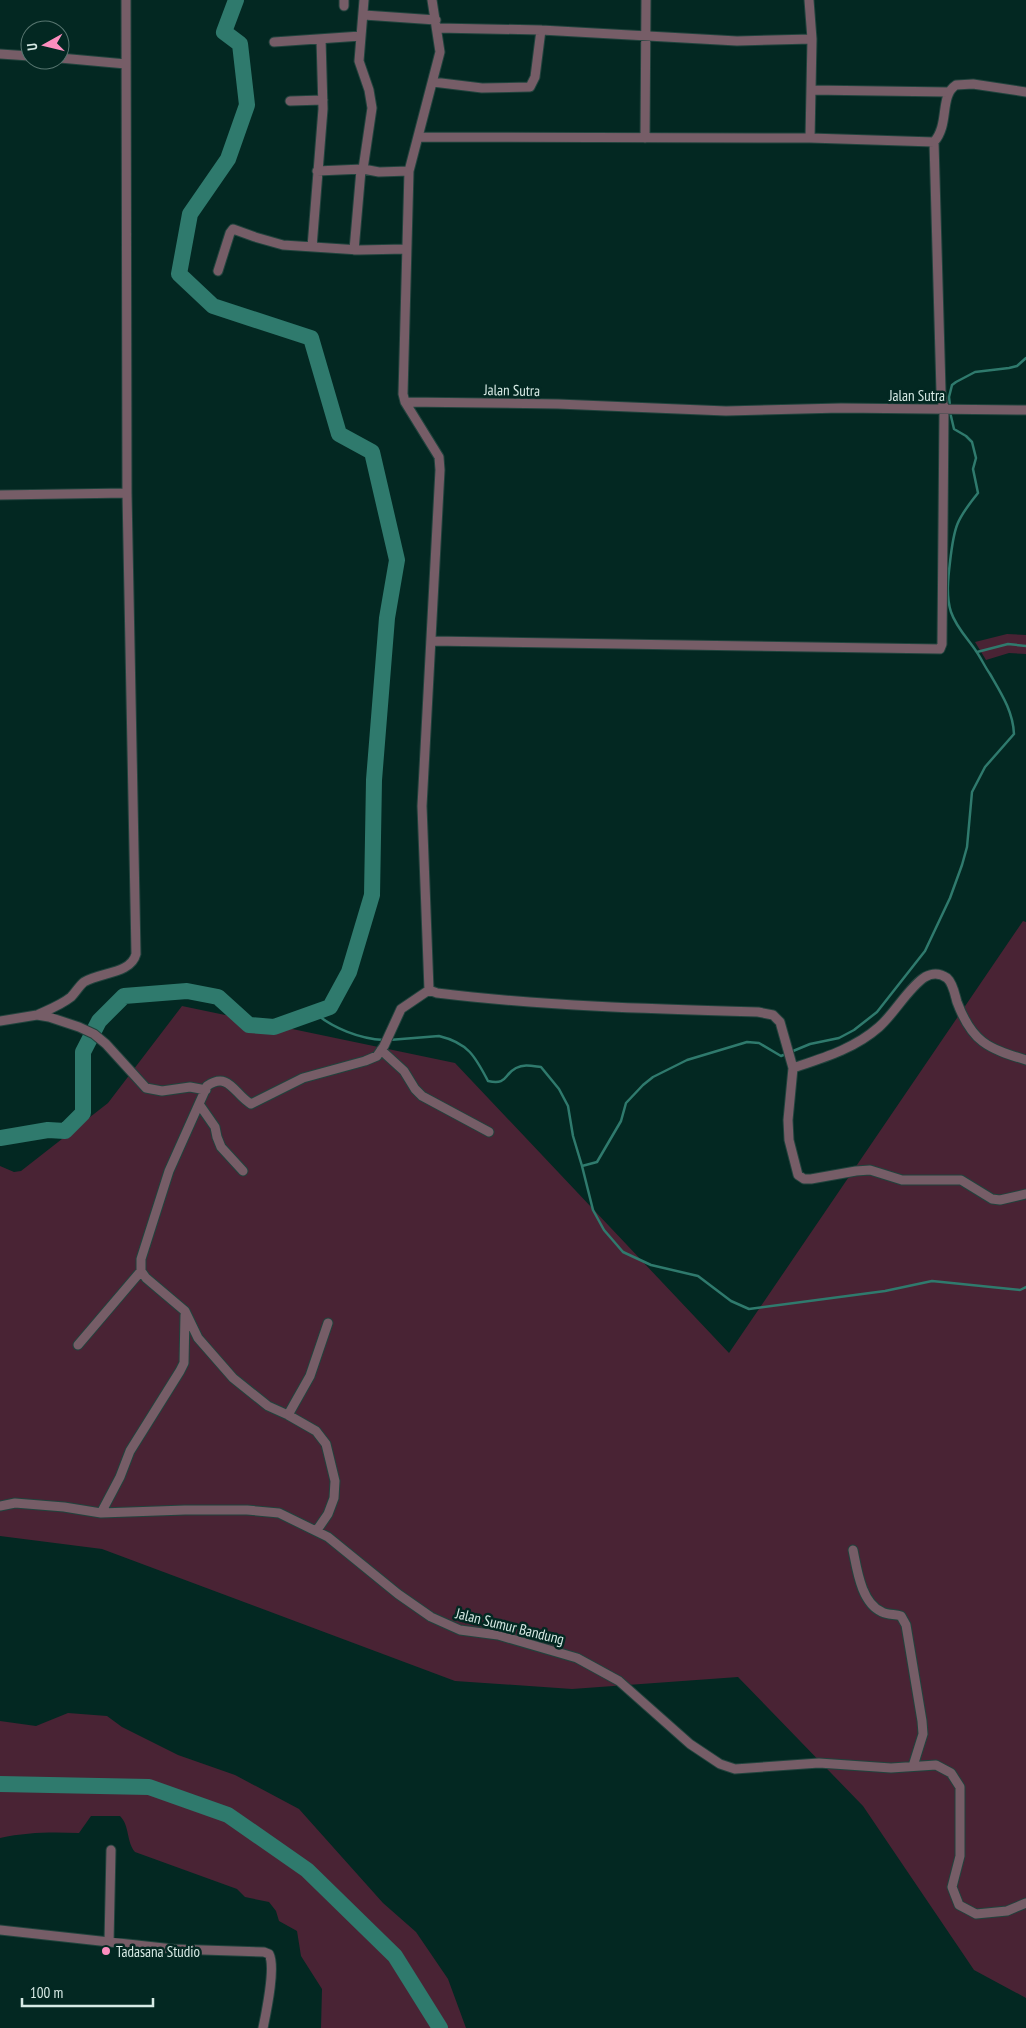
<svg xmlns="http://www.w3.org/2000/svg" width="1026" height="2028" font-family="'PT Sans Narrow',sans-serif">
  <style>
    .green { fill: #492334 }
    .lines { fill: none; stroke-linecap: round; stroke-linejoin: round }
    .stream { stroke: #2f7a6d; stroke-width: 2.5 }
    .river { stroke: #2f7a6d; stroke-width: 16 }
    .minor-casing { stroke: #21433d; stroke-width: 11 }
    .minor { stroke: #765d67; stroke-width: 9 }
    .poi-dot { fill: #fd8ebf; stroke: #032822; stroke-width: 2 }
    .labels { text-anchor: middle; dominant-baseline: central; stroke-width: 5; stroke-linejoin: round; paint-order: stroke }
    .street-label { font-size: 15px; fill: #d7eae5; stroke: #032822 }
    .poi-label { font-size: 15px; fill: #d7eae5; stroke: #032822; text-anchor: start }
  </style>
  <rect width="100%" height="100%" fill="#032822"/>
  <path class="green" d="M 1007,634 L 1026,635 L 1026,654 L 1009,653 L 986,660 L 975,642 Z
    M 1023,921 L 1026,922 L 1026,1998 L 974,1970 L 863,1806 L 738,1677 L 572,1689 L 455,1681 L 102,1549 L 0,1536 L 0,1166 L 14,1172 L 21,1171 L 108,1103 L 182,1006 L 455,1063 L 729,1353 Z
    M 68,1713 L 107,1716 L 122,1727 L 178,1755 L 235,1775 L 299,1809 L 383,1903 L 416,1932 L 448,1979 L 466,2028 L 321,2028 L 322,1989 L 301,1956 L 297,1931 L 279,1921 L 276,1911 L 269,1902 L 245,1897 L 237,1889 L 135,1852 C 126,1841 130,1826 120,1816 L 91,1816 L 79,1833 C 52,1832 27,1832 0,1838 L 0,1721 L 36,1726 Z"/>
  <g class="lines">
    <path class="stream" d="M 950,406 L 949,397 L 952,385 L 956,382 L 975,372 L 1009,368 L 1017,366 L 1026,358
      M 977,652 L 1008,644 L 1026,646
      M 314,1012 C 332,1028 360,1039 384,1040
      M 389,1040 L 439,1036 C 468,1043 475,1056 488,1081 C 508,1085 503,1075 516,1068 C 524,1064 532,1066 541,1067 L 559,1089 L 568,1106 L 573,1136 L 582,1166 L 597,1162 L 621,1121 L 626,1103 L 643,1085 L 653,1077 L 687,1060 L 747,1042 L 759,1043 L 781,1056 L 810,1044 L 839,1038 L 854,1030 L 877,1012 L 925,951 L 950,898 L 962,865 L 967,847 L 972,792 L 985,767 L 1014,734 C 1013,711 1001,693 990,674 C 985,667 981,658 976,651 C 968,639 956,627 951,612 C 946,597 948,578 950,562 C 954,527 956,520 978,493 L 973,469 L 976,458 L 972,442 L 966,436 L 954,429 L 950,412
      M 582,1166 L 593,1210 L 604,1230 L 623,1252 L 651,1265 L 698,1276 L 731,1301 L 749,1309 L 885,1291 L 932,1281 L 1020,1290 L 1026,1287"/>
    <path class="river" d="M 0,1138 L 48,1130 L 65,1131 L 83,1113 L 83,1052 L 99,1021 L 124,996 L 187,991 L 218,997 L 249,1025 L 274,1027 L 330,1007 L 349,972 L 372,895 L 374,780 L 387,618 L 397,560 L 372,452 L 339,434 L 311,338 L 213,306 L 179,274 L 190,214 L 228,159 L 247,105 L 240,44 L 224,32 L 236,0
      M 0,1784 L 149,1787 L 228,1815 L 307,1870 L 395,1956 L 440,2028"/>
    <defs>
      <path id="minor" d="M 344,0 L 344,6
        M 364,0 L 359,61 L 369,90 L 372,108 L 363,169 L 379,172 L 409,171
        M 432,0 L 440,52 L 409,171 L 403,394 L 405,402 L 558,404 L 726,411 L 841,408 L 1026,410
        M 809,0 L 812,39 L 810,138
        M 364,15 L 436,20
        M 437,28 L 541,30 L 737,41 L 812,39
        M 274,42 L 361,36
        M 0,54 L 30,56
        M 60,58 L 126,64
        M 433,82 L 482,88 L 530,87 L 535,77 L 541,30
        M 811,90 L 948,92
        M 290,101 L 323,100
        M 418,137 L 810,138 L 934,142 L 941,391 L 944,410 L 942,644 L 940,649 L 432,641
        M 645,138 L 646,0
        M 934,142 C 950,124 939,96 956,85 L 973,84 L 1026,92
        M 317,171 L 363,169
        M 312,247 L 323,109 L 321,39
        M 354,250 L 361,170
        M 218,271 L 230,233 L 233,229 L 255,237 L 283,245 L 359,250 L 406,249
        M 0,495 L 127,493
        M 429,990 L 437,993 C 544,1006 651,1009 758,1012 L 773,1015 L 780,1022 L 793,1068 L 788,1120 L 789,1140 L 798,1175 L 804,1179 L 811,1179 L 856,1171 L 870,1170 L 902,1180 L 961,1180 L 992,1199 L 1000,1200 L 1026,1194
        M 37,1015 C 48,1010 61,1005 71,997 C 76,992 79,986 84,982 C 100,972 131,974 136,954 L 127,493 L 126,0
        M 0,1021 L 37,1015 L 49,1017 L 79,1027 L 94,1034 L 106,1044 L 146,1088 L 162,1091 L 190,1087 L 206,1090
        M 381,1050 L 404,1071 L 415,1089 L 422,1096 L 489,1132
        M 793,1068 C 823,1058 854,1049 879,1027 C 894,1014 909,987 925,977 C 932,973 940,973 947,978 C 953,983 955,995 957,1002 C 972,1042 987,1048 1026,1060
        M 199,1104 L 215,1127 L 217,1137 L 221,1147 L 243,1171
        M 78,1345 L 141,1271
        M 288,1415 L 310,1376 L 328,1323
        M 0,1506 L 15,1503 L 64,1507 L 101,1513 L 185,1510 L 247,1510 L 279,1513 L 328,1537 L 398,1594 L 431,1617 L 460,1630 L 498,1635 L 577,1658 L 619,1681 L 690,1744 L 720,1764 L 735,1769 L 819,1763 L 891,1768 L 936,1765 L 951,1773 L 960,1787 L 960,1856 L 952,1887 L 959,1905 L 976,1914 L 1007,1911 L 1026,1903
        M 101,1513 L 120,1477 L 130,1451 L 180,1371 L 184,1363 L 185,1315
        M 317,1530 L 328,1514 L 334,1498 L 335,1481 L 326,1444 L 316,1431 L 288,1415 L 268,1406 L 233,1378 L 198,1338 L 185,1311 L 146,1278 L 141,1271 L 141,1259 L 169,1171 L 207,1086 C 229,1071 234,1094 251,1104 L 303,1078 L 365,1061 L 377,1056 L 384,1046 L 401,1009 L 429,990 L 422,806 L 440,470 L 439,457 L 405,402
        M 853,1550 C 857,1569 861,1603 882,1612 C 888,1615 895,1614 901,1616 L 906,1625 L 922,1721 L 923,1734 L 913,1766
        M 0,1930 L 173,1949 L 264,1952 L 269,1954 C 276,1967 266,2013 263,2028
        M 109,1942 L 111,1850"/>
    </defs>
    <use href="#minor" class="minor-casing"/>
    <use href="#minor" class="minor"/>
  </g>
  <circle class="poi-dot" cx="106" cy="1951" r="5"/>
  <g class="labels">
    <g class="street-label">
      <text transform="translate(512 390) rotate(1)">Jalan Sutra</text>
      <text x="917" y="395">Jalan Sutra</text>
      <text transform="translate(510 1626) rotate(14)">Jalan Sumur Bandung</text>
    </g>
    <g class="poi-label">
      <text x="116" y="1951">Tadasana Studio</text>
    </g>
  </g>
  <g transform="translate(45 45) rotate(262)"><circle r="24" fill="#032822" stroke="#587670"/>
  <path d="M0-4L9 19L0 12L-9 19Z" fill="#fd8ebf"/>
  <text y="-8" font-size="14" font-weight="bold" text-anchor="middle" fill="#d7eae5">U</text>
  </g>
  <path d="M22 1998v8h131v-8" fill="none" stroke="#d7eae5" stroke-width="2.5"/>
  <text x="30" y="1998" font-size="15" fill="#d7eae5" stroke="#032822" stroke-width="4" paint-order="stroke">100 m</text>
</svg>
